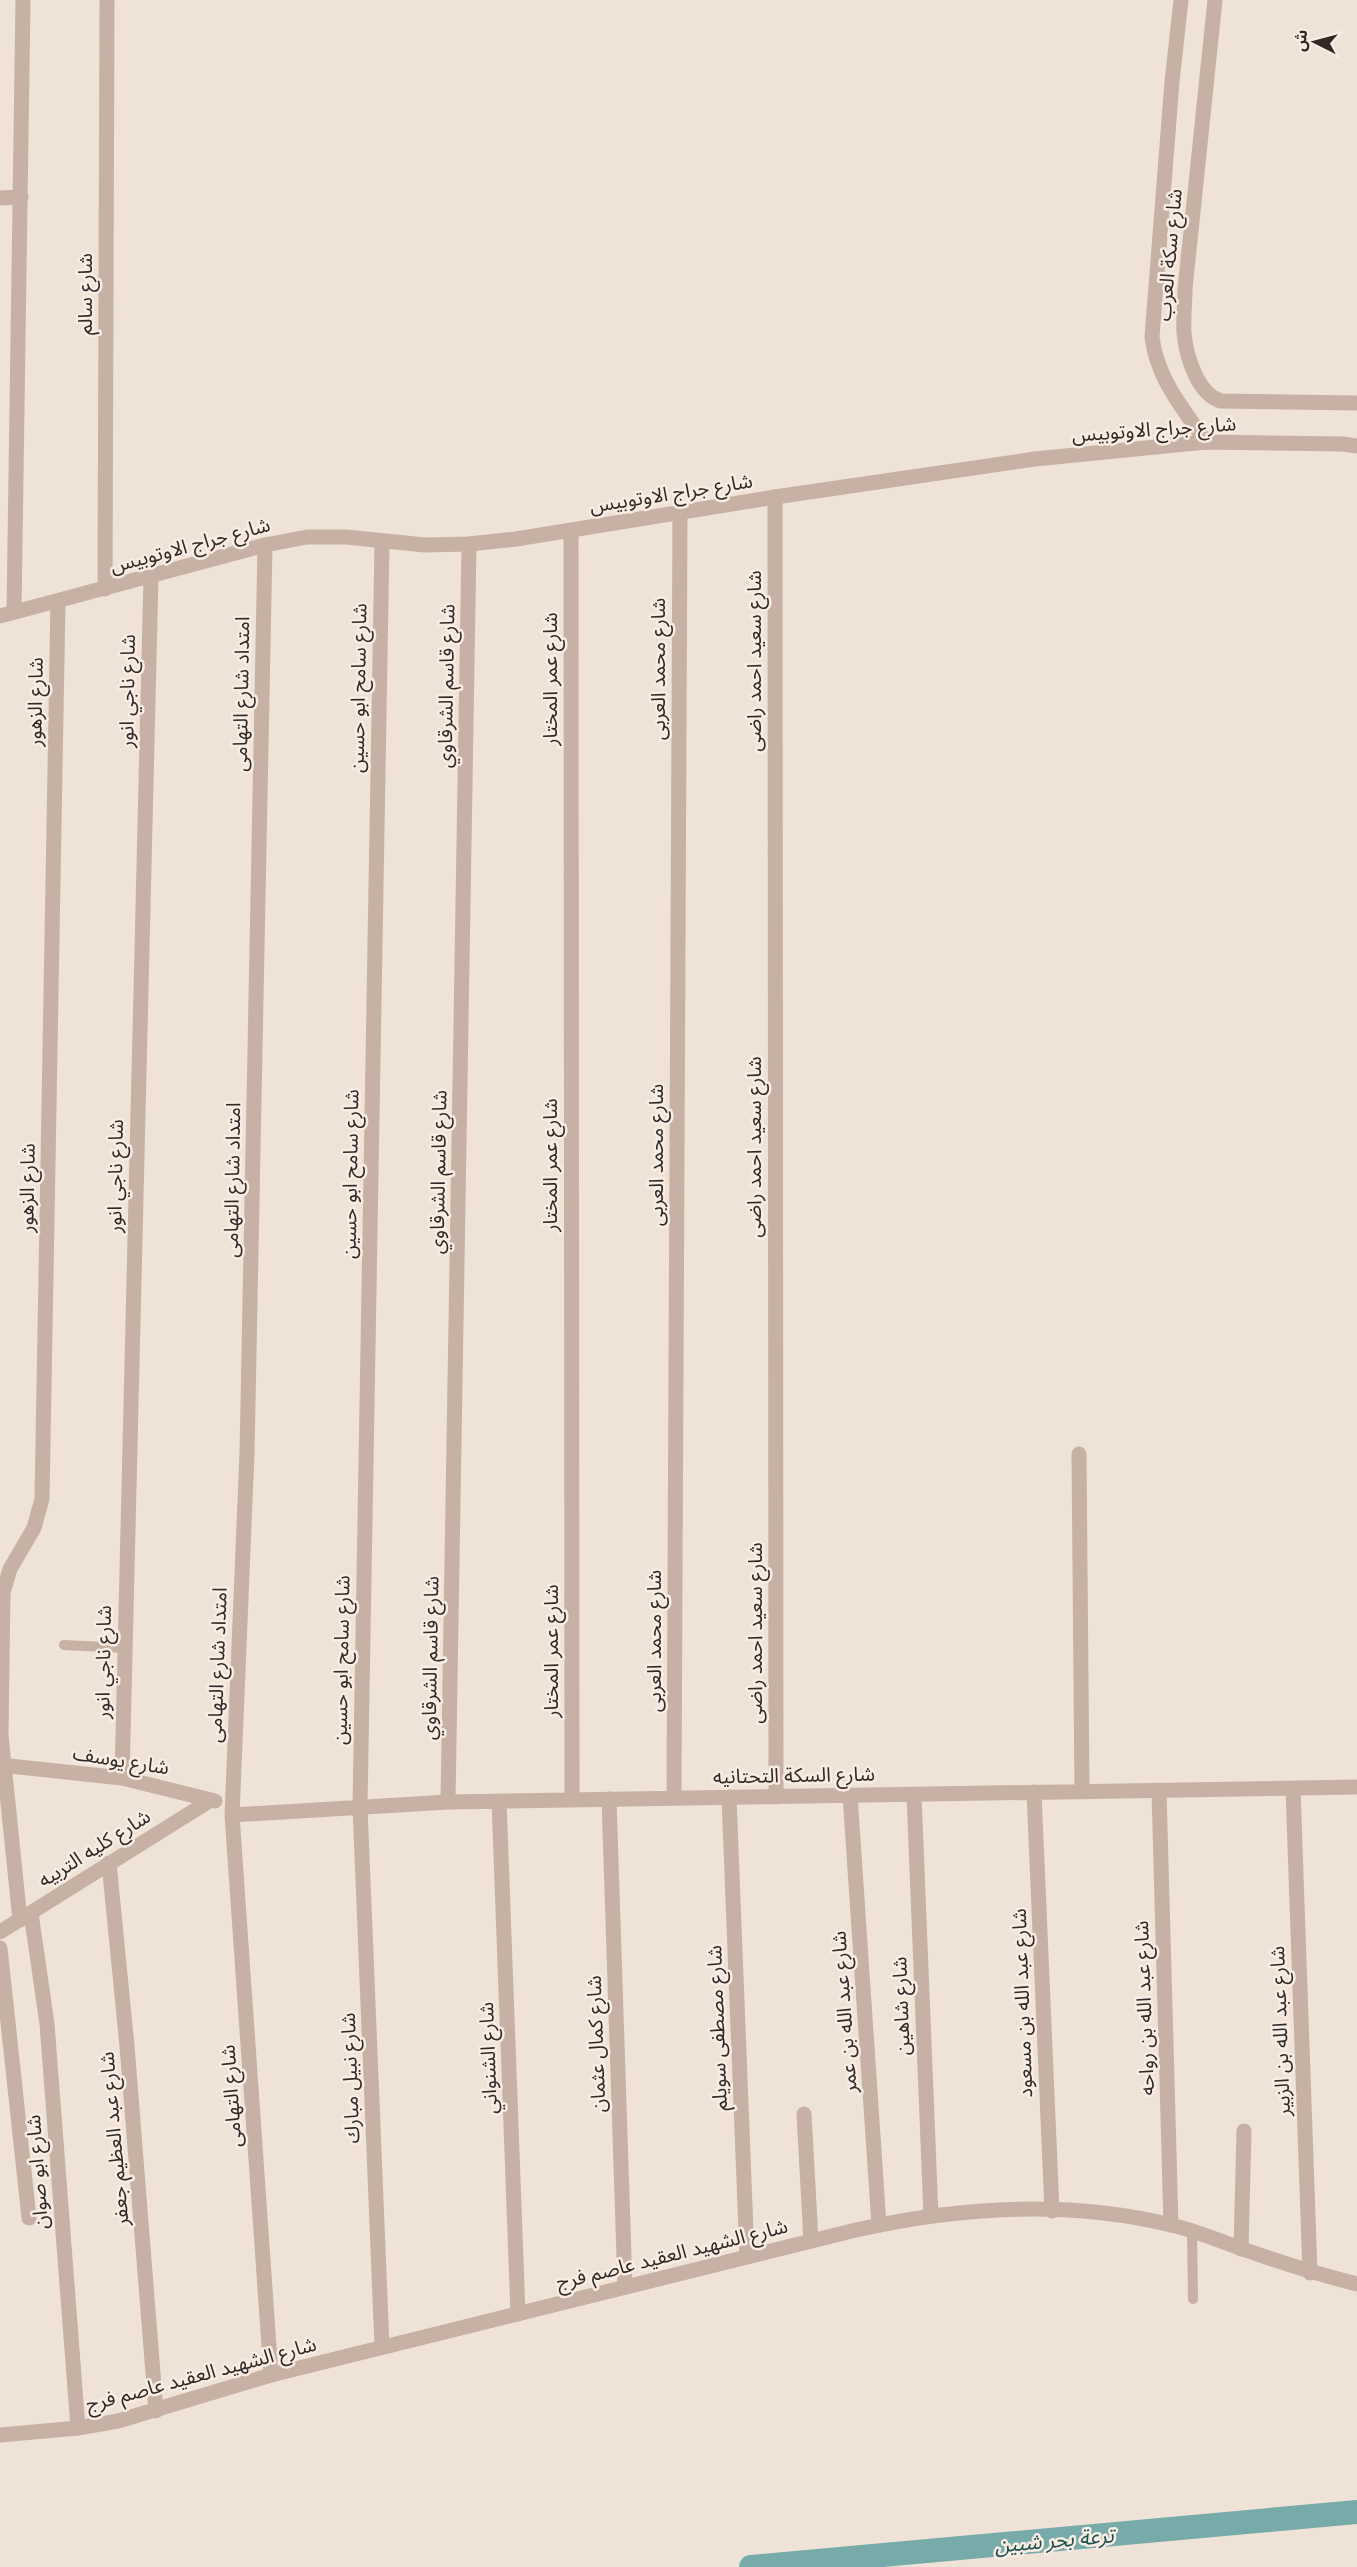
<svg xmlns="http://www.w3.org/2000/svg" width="1357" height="2567" font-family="Raleway,'Noto Sans Arabic',sans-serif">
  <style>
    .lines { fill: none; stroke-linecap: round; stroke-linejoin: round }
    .canal { stroke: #77aba9; stroke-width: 24 }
    .service { stroke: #c7b1a4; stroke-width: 10 }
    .minor { stroke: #c7b1a4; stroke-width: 15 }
    .tertiary { stroke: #c7b1a4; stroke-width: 15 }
    .labels { text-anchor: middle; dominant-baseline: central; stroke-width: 5; stroke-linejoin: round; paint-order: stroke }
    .street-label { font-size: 20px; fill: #322825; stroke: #f8ece3 }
    .water-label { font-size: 21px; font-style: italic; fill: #1d5251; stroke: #f8ece3 }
  </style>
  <rect width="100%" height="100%" fill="#efe2d7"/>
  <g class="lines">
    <path class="canal" d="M 751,2567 L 1357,2512"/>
    <path class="service" d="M 64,1645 L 124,1648
      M 1192,2231 L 1193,2299"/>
    <path class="minor" d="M 1181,0 L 1172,82 L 1152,337 C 1157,379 1183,408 1206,442
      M 1215,0 L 1185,289 C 1185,304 1183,319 1184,333 C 1186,355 1197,394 1221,401 L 1357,403
      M 0,198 L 21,197
      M 775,497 L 776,1797
      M 571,531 L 572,1800
      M 382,542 L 360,1807 L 382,2347
      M 265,545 L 247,1453 L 232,1815 L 271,2375
      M 105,589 L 107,0
      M 14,612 L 23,0
      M 1079,1454 L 1082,1792
      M 0,1765 L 122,1778 L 215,1801
      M 122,1778 L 151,576
      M 1293,1789 L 1310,2273
      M 1159,1791 L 1171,2225
      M 1034,1792 L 1052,2211
      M 850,1795 L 879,2225
      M 914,1795 L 931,2216
      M 729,1797 L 747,2257
      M 674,1798 L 680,512
      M 609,1799 L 625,2287
      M 499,1801 L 518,2314
      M 448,1802 L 469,544
      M 232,1815 L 448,1802 L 1357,1787
      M 109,1863 L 127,2046 L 156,2411
      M 31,1913 L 47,2024 L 78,2428
      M 20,1920 L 1,1735 L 3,1593 L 10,1569 L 34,1528 L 42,1499 L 58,601
      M 0,1932 L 211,1800
      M 0,1948 L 29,2218
      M 804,2114 L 811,2241
      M 1241,2249 L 1244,2131"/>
    <path class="tertiary" d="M 0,616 L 265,545 L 307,537 L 346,537 L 425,545 L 469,544 L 516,539 L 775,497 L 1035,459 L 1206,442 L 1343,444 L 1357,446
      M 0,2435 L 78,2428 L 118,2421 L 271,2375 L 856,2230 C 958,2207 1068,2200 1171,2225 C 1194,2230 1217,2240 1240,2248 C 1279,2262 1317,2274 1357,2284"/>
  </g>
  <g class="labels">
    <g class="street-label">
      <text transform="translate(1169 255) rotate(-85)">شارع سكة العرب</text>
      <text transform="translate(85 294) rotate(-90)">شارع سالم</text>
      <text transform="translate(1154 429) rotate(-4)">شارع جراج الاوتوبيس</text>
      <text transform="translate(671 493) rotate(-9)">شارع جراج الاوتوبيس</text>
      <text transform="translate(190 545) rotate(-15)">شارع جراج الاوتوبيس</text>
      <text transform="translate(754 661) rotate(-90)">شارع سعيد احمد راضى</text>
      <text transform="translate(658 669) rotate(-90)">شارع محمد العربى</text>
      <text transform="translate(550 679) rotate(-90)">شارع عمر المختار</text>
      <text transform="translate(446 686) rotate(-89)">شارع قاسم الشرقاوي</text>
      <text transform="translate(358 688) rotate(-89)">شارع سامح ابو حسين</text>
      <text transform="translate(127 691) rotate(-89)">شارع ناجي انور</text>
      <text transform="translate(241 694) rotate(-89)">امتداد شارع التهامى</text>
      <text transform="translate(35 702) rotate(-89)">شارع الزهور</text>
      <text transform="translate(754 1147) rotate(-90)">شارع سعيد احمد راضى</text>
      <text transform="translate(656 1155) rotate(-90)">شارع محمد العربى</text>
      <text transform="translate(550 1165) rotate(-90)">شارع عمر المختار</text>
      <text transform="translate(438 1172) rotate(-89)">شارع قاسم الشرقاوي</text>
      <text transform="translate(350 1174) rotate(-89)">شارع سامح ابو حسين</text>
      <text transform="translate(115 1176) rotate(-89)">شارع ناجي انور</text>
      <text transform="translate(232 1180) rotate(-89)">امتداد شارع التهامى</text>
      <text transform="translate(27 1188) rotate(-89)">شارع الزهور</text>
      <text transform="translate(755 1633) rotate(-90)">شارع سعيد احمد راضى</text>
      <text transform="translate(654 1641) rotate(-90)">شارع محمد العربى</text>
      <text transform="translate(551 1651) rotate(-90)">شارع عمر المختار</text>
      <text transform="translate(430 1658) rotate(-89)">شارع قاسم الشرقاوي</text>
      <text transform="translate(341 1660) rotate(-89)">شارع سامح ابو حسين</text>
      <text transform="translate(103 1662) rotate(-89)">شارع ناجي انور</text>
      <text transform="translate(217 1665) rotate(-88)">امتداد شارع التهامى</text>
      <text transform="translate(121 1760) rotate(9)">شارع يوسف</text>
      <text transform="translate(794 1775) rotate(-1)">شارع السكة التحتانيه</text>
      <text transform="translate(94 1848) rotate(-32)">شارع كليه التربيه</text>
      <text transform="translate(1022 2003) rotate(-92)">شارع عبد الله بن مسعود</text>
      <text transform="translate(901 2006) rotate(-92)">شارع شاهين</text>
      <text transform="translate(1144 2008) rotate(-92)">شارع عبد الله بن رواحه</text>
      <text transform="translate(844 2012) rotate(-94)">شارع عبد الله بن عمر</text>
      <text transform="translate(717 2028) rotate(-92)">شارع مصطفى سويلم</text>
      <text transform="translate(1280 2031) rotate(-92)">شارع عبد الله بن الزبير</text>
      <text transform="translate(596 2044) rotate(-92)">شارع كمال عثمان</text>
      <text transform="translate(488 2058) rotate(-92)">شارع الشنواني</text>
      <text transform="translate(350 2078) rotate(-92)">شارع نبيل مبارك</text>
      <text transform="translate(231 2096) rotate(-94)">شارع التهامى</text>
      <text transform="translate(114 2139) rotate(-95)">شارع عبد العظيم جعفر</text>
      <text transform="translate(37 2172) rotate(-94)">شارع ابو صوان</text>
      <text transform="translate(672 2254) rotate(-14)">شارع الشهيد العقيد عاصم فرج</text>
      <text transform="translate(201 2374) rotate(-15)">شارع الشهيد العقيد عاصم فرج</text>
    </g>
    <g class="water-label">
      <text transform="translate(1054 2540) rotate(-5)">ترعة بحر شبين</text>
    </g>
  </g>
  <g transform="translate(1315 42) rotate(276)" stroke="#f8ece3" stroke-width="4.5" paint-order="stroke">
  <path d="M0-4.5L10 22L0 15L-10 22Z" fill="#322825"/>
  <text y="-9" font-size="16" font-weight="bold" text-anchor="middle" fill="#322825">ش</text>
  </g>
</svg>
